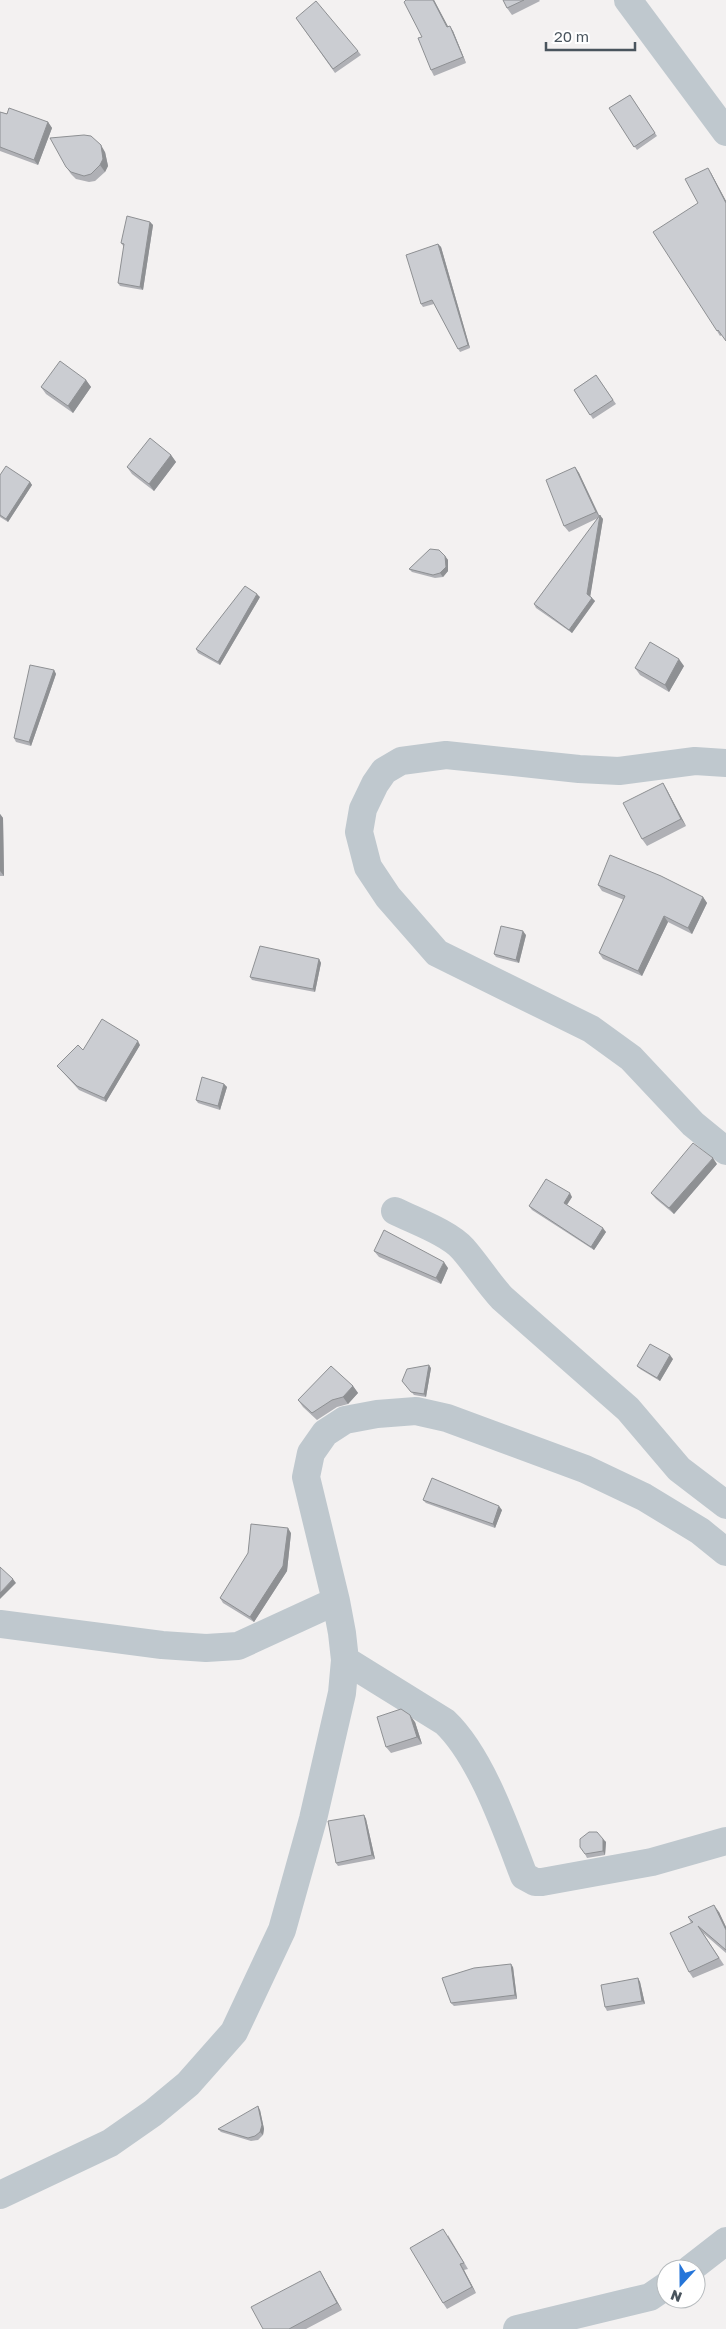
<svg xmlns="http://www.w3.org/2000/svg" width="726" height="2329" font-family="'Golos Text',sans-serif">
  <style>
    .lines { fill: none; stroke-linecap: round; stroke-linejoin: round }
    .minor { stroke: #bfc8ce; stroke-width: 28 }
    .wall { fill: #afb0b5 }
    .shaded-wall { fill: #8e9093 }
    .building { fill: #cbcdd2; stroke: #8e9093 }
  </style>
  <rect width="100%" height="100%" fill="#f3f1f1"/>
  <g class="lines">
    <path class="minor" d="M 628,0 L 726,132
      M 726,763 L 695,761 L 619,771 L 579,769 L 446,755 L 401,761 L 384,771 L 375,784 L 363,809 L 359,832 L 368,867 L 388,897 L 437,953 L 591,1029 L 631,1058 L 693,1124 L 726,1151
      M 395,1211 C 415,1221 449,1233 463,1249 C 477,1265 488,1283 502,1298 L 628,1409 L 679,1469 L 726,1505
      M 0,1624 L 162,1645 L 206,1648 L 238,1646 L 336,1601 L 306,1477 L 311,1453 L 325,1433 L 345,1420 L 377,1414 L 416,1411 L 447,1418 L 585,1469 L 644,1497 L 700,1531 L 726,1552
      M 345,1660 L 445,1722 C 481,1756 506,1829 524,1876 L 535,1882 L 542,1882 L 652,1862 L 726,1841
      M 0,2195 L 110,2143 L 153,2113 L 188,2084 L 234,2032 L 282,1930 L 313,1819 L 342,1693 L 345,1660 L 342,1633 L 336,1601
      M 690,2269 L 726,2241
      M 517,2329 L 650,2297 L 666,2286"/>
  </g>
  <path class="wall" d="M 406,0 L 434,0 L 448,27 L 453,31 L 466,63 L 434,76 L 431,70 L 422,37 Z
    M 503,0 L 539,0 L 540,1 L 512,15 L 507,8 Z
    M 296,18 L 358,51 L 361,55 L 335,73 Z
    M 630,95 L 657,136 L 637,150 L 609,108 Z
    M 0,112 L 48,122 L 52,128 L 38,165 L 0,151 Z
    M 105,152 L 108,166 L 105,172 L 95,181 L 89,182 L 76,179 L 71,174 L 66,167 Z
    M 711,173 L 726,201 L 726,341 L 722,335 L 720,336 L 717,331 L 698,203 Z
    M 150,222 L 153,225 L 143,290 L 120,286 L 118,283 L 124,247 L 121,243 Z
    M 438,244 L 441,247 L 470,348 L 460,352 L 434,304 L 423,307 L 421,304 Z
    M 596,375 L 616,404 L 593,419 L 574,390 Z
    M 86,380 L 91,387 L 73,413 L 46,394 L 41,387 Z
    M 171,455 L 176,462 L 154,491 L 132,474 L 127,467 Z
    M 575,467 L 579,473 L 600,517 L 603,519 L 590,596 L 595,601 L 572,633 L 536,608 L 534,604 L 598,518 L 569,532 L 564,526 Z
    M 0,475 L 30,482 L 32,485 L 8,522 L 0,517 Z
    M 445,556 L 448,560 L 448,571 L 443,577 L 435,578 L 412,572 L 409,569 Z
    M 260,597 L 220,665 L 198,653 L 196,649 Z
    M 684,666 L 669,692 L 640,675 L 635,668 Z
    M 54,670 L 56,674 L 31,746 L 16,742 L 14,738 Z
    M 663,783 L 667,790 L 686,826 L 647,846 L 642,839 Z
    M 0,814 L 3,818 L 4,876 L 0,876 Z
    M 598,885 L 703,897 L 707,903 L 692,934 L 668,922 L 642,976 L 603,959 L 599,953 L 624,900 L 602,891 Z
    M 526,935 L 519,963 L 496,957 L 494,954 Z
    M 319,959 L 321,963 L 315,992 L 252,980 L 250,977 Z
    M 140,1045 L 106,1102 L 79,1090 L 57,1066 L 83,1050 Z
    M 224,1084 L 227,1087 L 220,1110 L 198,1103 L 196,1100 Z
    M 717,1164 L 674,1214 L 656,1199 L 651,1193 Z
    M 572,1197 L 567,1205 L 606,1232 L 594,1250 L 532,1210 L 529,1206 Z
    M 374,1251 L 448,1268 L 441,1284 L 379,1257 Z
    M 673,1359 L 660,1381 L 640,1369 L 637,1366 Z
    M 431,1368 L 426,1397 L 414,1395 L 402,1381 Z
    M 353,1386 L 358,1393 L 348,1404 L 337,1407 L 317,1420 L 303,1407 L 298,1400 Z
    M 423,1500 L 502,1510 L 495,1528 L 426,1503 Z
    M 291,1533 L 287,1571 L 254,1622 L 223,1603 L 220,1598 Z
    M 415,1722 L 422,1744 L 391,1753 L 386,1747 Z
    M 364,1815 L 366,1819 L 375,1859 L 338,1866 L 336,1863 Z
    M 603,1839 L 606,1842 L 605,1855 L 587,1858 L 585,1854 Z
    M 719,1912 L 726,1927 L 726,1953 L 703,1933 L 724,1965 L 693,1978 L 689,1972 L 691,1923 L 688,1917 Z
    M 513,1967 L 517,1999 L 454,2006 L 451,2003 Z
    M 638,1978 L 640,1982 L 645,2004 L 607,2011 L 605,2007 Z
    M 260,2110 L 264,2129 L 263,2135 L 258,2140 L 251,2141 L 221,2132 L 218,2129 Z
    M 448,2235 L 468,2269 L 464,2270 L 476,2293 L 447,2309 L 443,2303 Z
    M 320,2271 L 324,2278 L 342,2310 L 306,2329 L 263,2329 Z"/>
  <path class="shaded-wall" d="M 433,0 L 434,0 L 451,32 L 447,27 Z
    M 450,26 L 453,31 L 466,63 L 463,57 Z
    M 48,122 L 52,128 L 38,165 L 34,160 Z
    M 101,145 L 105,152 L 108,166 L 105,172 L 100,165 Z
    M 708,168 L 711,173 L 726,201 L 726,203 Z
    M 150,222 L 153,225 L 143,290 L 140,287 Z
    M 438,244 L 441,247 L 470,348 L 468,345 Z
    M 86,380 L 91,387 L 73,413 L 68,406 Z
    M 171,455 L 176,462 L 154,491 L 149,484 Z
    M 575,467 L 579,473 L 600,518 L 596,512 Z
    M 30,482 L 32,485 L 8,522 L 6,519 Z
    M 600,515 L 603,519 L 590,598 L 587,594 Z
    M 445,556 L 448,560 L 448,571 L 443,577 L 440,573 Z
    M 257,594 L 260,597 L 220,665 L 218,662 Z
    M 592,598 L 595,601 L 572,633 L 569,630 Z
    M 679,659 L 684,666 L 669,692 L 665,685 Z
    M 54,670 L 56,674 L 31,746 L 29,742 Z
    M 663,783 L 667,790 L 686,826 L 681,819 Z
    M 0,814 L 3,818 L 4,876 L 0,871 Z
    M 703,897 L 707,903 L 692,934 L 688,928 Z
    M 664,916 L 668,922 L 642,976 L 638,971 Z
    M 523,931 L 526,935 L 519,963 L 516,960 Z
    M 319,959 L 321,963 L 315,992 L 313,989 Z
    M 138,1041 L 140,1045 L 106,1102 L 104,1098 Z
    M 224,1084 L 227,1087 L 220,1110 L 218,1106 Z
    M 713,1158 L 717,1164 L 674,1214 L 669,1208 Z
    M 570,1193 L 572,1197 L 566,1206 L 564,1203 Z
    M 603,1228 L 606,1232 L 594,1250 L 591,1247 Z
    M 444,1262 L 448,1268 L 441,1284 L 436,1278 Z
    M 670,1355 L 673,1359 L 660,1381 L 657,1378 Z
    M 429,1365 L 431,1368 L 426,1397 L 424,1394 Z
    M 353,1386 L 358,1393 L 348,1404 L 343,1397 Z
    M 499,1506 L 502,1510 L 495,1528 L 493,1524 Z
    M 288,1528 L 291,1533 L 287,1571 L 254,1622 L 250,1617 Z
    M 13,1579 L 16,1583 L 0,1599 L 0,1593 Z
    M 410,1715 L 415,1722 L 422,1744 L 417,1737 Z
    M 364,1815 L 366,1819 L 375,1859 L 372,1855 Z
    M 603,1839 L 606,1842 L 605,1855 L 603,1851 Z
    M 714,1905 L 719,1912 L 726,1927 L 726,1930 Z
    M 511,1964 L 513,1967 L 517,1999 L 515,1995 Z
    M 638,1978 L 640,1982 L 645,2004 L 642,2001 Z
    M 258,2106 L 260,2110 L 264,2129 L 263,2135 L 260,2132 Z
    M 460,2264 L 464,2270 L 476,2293 L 472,2287 Z
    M 320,2271 L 324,2278 L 342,2310 L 337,2303 Z"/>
  <path class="building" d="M 406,0 L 433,0 L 447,27 L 450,26 L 463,57 L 431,70 L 418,38 L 422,37 L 404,2 Z
    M 503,0 L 524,0 L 507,8 Z
    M 316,1 L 358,51 L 333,69 L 296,18 Z
    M 630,95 L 655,133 L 634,147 L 609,108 Z
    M 9,108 L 48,122 L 34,160 L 0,147 L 0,112 L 7,114 Z
    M 84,135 L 91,136 L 101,145 L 103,159 L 100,165 L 91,174 L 84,176 L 71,172 L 66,167 L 50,138 Z
    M 708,168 L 726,203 L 726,341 L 718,330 L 717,331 L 653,232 L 698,203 L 685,179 Z
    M 127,216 L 150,222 L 140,287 L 118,283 L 124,244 L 121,243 Z
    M 438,244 L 468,345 L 458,349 L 432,300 L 421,304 L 406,255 Z
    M 60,361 L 86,380 L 68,406 L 41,387 Z
    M 596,375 L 613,400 L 590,415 L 574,390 Z
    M 150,438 L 171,455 L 149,484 L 127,467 Z
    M 6,466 L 30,482 L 6,519 L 0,515 L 0,475 Z
    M 575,467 L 596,512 L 564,526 L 546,480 Z
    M 600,515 L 587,594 L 592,598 L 569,630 L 534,604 Z
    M 430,549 L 439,550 L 445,556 L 446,567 L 440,573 L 433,575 L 409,569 Z
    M 245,586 L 257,594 L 218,662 L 196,649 Z
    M 650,642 L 679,659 L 665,685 L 635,668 Z
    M 30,665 L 54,670 L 29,742 L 14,738 Z
    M 663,783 L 681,819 L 642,839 L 623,803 Z
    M 610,855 L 661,876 L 703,897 L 688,928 L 664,916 L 638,971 L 599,953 L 625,896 L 598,885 Z
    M 501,926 L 523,931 L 516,960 L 494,954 Z
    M 260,946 L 319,959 L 313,989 L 250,977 Z
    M 102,1019 L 138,1041 L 104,1098 L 77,1086 L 57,1066 L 78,1045 L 83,1050 Z
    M 202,1077 L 224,1084 L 218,1106 L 196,1100 Z
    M 693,1143 L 713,1158 L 669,1208 L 651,1193 Z
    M 546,1179 L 570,1193 L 564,1203 L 603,1228 L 591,1247 L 529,1206 Z
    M 384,1230 L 444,1262 L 436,1278 L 374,1251 Z
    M 650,1344 L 670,1355 L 657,1378 L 637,1366 Z
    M 429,1365 L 424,1394 L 411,1392 L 402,1381 L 407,1369 Z
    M 331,1366 L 353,1386 L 343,1397 L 332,1400 L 312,1413 L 298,1400 Z
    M 432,1478 L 499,1506 L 493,1524 L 423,1500 Z
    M 251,1524 L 288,1528 L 283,1566 L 250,1617 L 220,1598 L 248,1553 Z
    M 0,1567 L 13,1579 L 0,1593 Z
    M 401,1709 L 410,1715 L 417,1737 L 386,1747 L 377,1717 Z
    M 364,1815 L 372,1855 L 336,1863 L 328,1821 Z
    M 589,1832 L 597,1832 L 603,1839 L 603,1851 L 585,1854 L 580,1847 L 580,1839 Z
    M 714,1905 L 726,1930 L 726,1950 L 698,1926 L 719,1958 L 689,1972 L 670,1933 L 693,1922 L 688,1917 Z
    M 511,1964 L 515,1995 L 451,2003 L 442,1978 L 474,1968 Z
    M 638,1978 L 642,2001 L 605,2007 L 601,1985 Z
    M 258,2106 L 262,2125 L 260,2132 L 255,2136 L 248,2138 L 218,2129 Z
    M 443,2229 L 464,2263 L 460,2264 L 472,2287 L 443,2303 L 410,2248 Z
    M 320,2271 L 337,2303 L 289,2329 L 263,2329 L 251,2307 Z"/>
  <g transform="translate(681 2284) rotate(201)"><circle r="24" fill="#ffffff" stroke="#b6bbbe"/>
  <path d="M0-4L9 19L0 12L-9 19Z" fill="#2575d9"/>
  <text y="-8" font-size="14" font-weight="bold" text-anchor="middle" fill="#49545d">N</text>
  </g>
  <path d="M546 42v8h89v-8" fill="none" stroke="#49545d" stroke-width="2.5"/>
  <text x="554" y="42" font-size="15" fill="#49545d" stroke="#ffffff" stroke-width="4" paint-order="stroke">20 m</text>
</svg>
